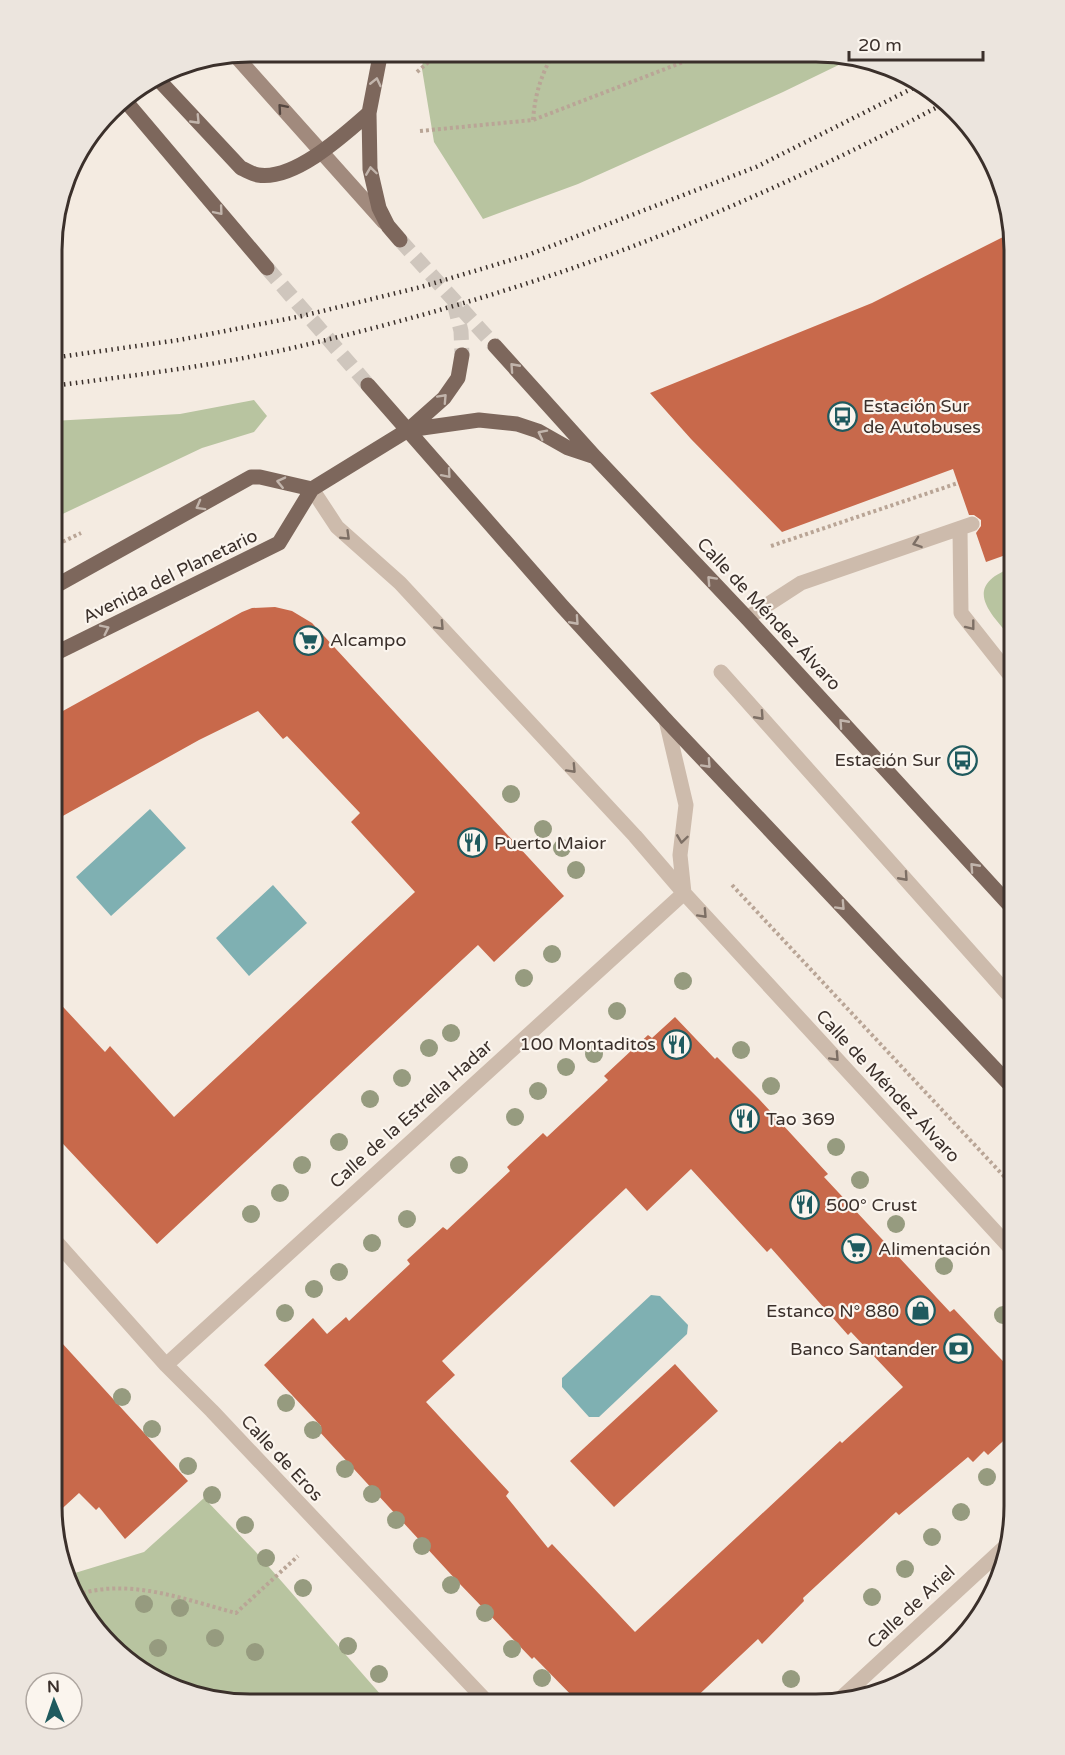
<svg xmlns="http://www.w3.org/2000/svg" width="1065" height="1755" font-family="'Varela Round',sans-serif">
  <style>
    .green { fill: #b8c4a0 }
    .water { fill: #7fb0b2 }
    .building { fill: #c8694b; fill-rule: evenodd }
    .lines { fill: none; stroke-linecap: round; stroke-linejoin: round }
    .primary-tunnel { stroke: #cfc6bd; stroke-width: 15; stroke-dasharray: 15 8; stroke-linecap: butt }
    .path { stroke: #b9a596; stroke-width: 4; stroke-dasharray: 3 3; stroke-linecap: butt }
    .lane { stroke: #cdbbac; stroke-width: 15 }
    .street { stroke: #cdbbac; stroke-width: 15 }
    .secondary { stroke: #a18a7d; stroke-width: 15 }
    .primary { stroke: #7d675c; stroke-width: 15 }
    .rail { stroke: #3b302b; stroke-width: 4.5; stroke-dasharray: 1.5 4.5; stroke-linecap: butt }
    .tree { fill: #969b7f }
    .oneway { stroke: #c2b5ac }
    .oneway2 { stroke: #544640 }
    .oneway3 { stroke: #7d6f65 }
    .labels { text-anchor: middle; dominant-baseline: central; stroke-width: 4.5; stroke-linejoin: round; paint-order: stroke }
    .poi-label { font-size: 18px; fill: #3b302b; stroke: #fbf5ee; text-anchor: start }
    .street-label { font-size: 18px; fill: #3b302b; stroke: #fbf5ee }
    .rim { fill: none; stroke: #3b302b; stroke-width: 3 }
  </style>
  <rect width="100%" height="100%" fill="#f4ebe1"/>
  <path class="green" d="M 424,52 L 841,53 L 853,58 L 783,92 L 578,184 L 483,219 L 434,142 L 422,69 Z
    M 254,400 L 267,416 L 254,432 L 202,448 L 52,519 L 52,421 L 180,414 Z
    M 1014,567 L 1014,641 C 990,613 960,586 1014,567 Z
    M 204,1498 L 255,1551 L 388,1703 L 224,1702 L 129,1663 L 66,1581 L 65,1576 L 144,1552 Z"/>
  <path class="water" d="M 150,809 L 186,848 L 111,916 L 76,877 Z
    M 273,885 L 307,923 L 249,976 L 216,938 Z
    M 651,1295 L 660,1296 L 688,1325 L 687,1334 L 599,1417 L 589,1417 L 562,1387 L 562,1378 Z"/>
  <path class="building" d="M 1011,233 L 1014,250 L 1014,552 L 986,562 L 976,533 L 981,526 L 981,520 L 974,515 L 969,515 L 953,469 L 782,532 L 691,439 L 650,393 L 872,303 Z
    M 275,607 L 292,611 L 312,623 L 564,896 L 494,962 L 478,945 L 157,1244 L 51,1131 L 52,995 L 105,1052 L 110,1046 L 174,1117 L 415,892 L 351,822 L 360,813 L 287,736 L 283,739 L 258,711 L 199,740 L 52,822 L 52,717 L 242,612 L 252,608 Z
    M 675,1017 L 715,1059 L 717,1057 L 759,1099 L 828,1174 L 824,1177 L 950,1312 L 954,1309 L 1014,1373 L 1014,1431 L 988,1455 L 984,1451 L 973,1462 L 968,1457 L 899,1515 L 896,1512 L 803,1598 L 804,1601 L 762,1644 L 758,1639 L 689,1704 L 579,1703 L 534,1657 L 532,1659 L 458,1582 L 318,1430 L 321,1426 L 264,1365 L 313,1318 L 327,1334 L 346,1317 L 349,1321 L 410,1264 L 407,1260 L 443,1227 L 447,1230 L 510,1171 L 507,1167 L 543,1133 L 547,1137 L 608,1080 L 604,1076 L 648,1035 L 652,1038 ZM 691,1169 L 767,1252 L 771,1248 L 848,1335 L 851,1332 L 903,1387 L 842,1443 L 840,1441 L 635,1632 L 552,1544 L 548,1548 L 506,1496 L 509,1492 L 426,1402 L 455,1375 L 442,1361 L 626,1188 L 647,1211 Z
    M 51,1331 L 188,1481 L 125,1539 L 99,1507 L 96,1510 L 79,1493 L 53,1517 L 51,1505 Z
    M 675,1364 L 718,1411 L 614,1507 L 570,1461 Z"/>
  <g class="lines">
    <path class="primary-tunnel" d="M 400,240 L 495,346
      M 267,268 L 368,385
      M 454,303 L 461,331 L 462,355"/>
    <path class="path" d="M 417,72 L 440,52
      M 533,120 C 535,94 541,75 554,52
      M 420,131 L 533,120 L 709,52
      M 771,546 L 958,483
      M 52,547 L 81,533
      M 732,885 L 1014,1187
      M 77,1595 C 128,1577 186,1600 236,1613 L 298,1556"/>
    <path class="lane" d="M 960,529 L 961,613 L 1014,680
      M 747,618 L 801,583 L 972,524
      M 721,672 L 1014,1001"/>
    <path class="street" d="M 312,489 L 337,527 L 400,583 L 635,836 L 684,893 L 1014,1252
      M 51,1236 L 166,1365 L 212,1411 L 488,1703
      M 166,1365 L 684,893 L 680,855 L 686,805 L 666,720
      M 840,1699 L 1008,1544"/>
    <path class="secondary" d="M 234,54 L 384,222"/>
    <path class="primary" d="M 381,51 L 369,113 L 370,169 L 379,208 L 388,226 L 400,240
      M 156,77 L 241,168 C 246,170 252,174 258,175 C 294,181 344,135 369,113
      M 123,98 L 267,268
      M 495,346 L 595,457 L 747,618 L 1014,910
      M 368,385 L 562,606 L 666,720 L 1014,1089
      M 408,430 L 479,420 L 517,424 L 538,431 L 568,448 L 595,457
      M 52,588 L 251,477 L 260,477 L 312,489
      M 52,655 L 279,543 L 312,489 L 408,430 L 444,398 L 458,378 L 462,355"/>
    <path class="rail" d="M 52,358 L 179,340 L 302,316 L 421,287 L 528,255 L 756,167 L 919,85
      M 52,386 C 137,375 222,365 305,345 C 415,319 525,287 631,247 C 738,206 844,157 945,103"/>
  </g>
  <g class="tree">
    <circle cx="511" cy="794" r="9"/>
    <circle cx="543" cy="829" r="9"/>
    <circle cx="562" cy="848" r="9"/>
    <circle cx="576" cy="870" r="9"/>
    <circle cx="552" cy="954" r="9"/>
    <circle cx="524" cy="978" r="9"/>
    <circle cx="683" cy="981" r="9"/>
    <circle cx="617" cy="1011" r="9"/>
    <circle cx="451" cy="1033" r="9"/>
    <circle cx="429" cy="1048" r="9"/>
    <circle cx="741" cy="1050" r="9"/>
    <circle cx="594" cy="1054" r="9"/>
    <circle cx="566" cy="1067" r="9"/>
    <circle cx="402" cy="1078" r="9"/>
    <circle cx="771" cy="1086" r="9"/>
    <circle cx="538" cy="1091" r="9"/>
    <circle cx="370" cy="1099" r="9"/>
    <circle cx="515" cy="1117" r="9"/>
    <circle cx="339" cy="1142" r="9"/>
    <circle cx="836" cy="1147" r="9"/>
    <circle cx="302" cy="1165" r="9"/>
    <circle cx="459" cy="1165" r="9"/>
    <circle cx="860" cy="1180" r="9"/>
    <circle cx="280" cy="1193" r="9"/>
    <circle cx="251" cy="1214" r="9"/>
    <circle cx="407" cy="1219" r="9"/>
    <circle cx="896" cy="1224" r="9"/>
    <circle cx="372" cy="1243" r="9"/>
    <circle cx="944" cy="1266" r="9"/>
    <circle cx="339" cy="1272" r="9"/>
    <circle cx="314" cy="1289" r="9"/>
    <circle cx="285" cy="1313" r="9"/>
    <circle cx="1003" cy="1315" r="9"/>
    <circle cx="122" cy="1397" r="9"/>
    <circle cx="286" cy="1403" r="9"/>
    <circle cx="152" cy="1429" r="9"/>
    <circle cx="313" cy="1430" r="9"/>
    <circle cx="188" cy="1466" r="9"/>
    <circle cx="345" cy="1469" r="9"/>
    <circle cx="987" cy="1477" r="9"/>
    <circle cx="372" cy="1494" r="9"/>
    <circle cx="212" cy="1495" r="9"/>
    <circle cx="961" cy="1512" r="9"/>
    <circle cx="396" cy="1520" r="9"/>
    <circle cx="245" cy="1525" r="9"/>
    <circle cx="932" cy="1537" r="9"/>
    <circle cx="422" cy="1546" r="9"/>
    <circle cx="266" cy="1558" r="9"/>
    <circle cx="905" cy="1569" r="9"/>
    <circle cx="451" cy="1585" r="9"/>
    <circle cx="303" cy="1588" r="9"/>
    <circle cx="872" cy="1597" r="9"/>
    <circle cx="144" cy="1604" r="9"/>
    <circle cx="180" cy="1608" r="9"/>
    <circle cx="485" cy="1613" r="9"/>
    <circle cx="215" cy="1638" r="9"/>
    <circle cx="348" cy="1646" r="9"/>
    <circle cx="158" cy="1648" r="9"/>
    <circle cx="512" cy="1649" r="9"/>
    <circle cx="255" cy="1652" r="9"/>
    <circle cx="379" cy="1674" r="9"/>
    <circle cx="542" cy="1678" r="9"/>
    <circle cx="791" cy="1679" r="9"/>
  </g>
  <defs><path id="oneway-chevron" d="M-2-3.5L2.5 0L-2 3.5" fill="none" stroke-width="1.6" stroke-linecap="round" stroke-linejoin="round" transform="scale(1.5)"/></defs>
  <g class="oneway">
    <use href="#oneway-chevron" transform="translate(376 82) rotate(-77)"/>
    <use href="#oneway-chevron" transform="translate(196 120) rotate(46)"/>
    <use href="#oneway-chevron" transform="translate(371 171) rotate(-98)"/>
    <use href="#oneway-chevron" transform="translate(219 211) rotate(50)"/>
    <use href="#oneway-chevron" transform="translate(514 367) rotate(-132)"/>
    <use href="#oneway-chevron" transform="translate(443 398) rotate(-47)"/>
    <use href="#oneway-chevron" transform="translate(542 434) rotate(-153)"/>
    <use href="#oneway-chevron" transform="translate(447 474) rotate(49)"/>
    <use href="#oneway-chevron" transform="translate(281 482) rotate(-167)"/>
    <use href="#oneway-chevron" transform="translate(200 506) rotate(151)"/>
    <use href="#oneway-chevron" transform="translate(711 580) rotate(-133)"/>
    <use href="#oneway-chevron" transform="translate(575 621) rotate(48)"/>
    <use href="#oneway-chevron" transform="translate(105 629) rotate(-26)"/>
    <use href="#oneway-chevron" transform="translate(843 723) rotate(-132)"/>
    <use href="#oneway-chevron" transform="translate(707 764) rotate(47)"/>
    <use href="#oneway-chevron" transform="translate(974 867) rotate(-132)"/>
    <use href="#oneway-chevron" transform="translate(841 906) rotate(47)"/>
  </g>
  <use class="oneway2" href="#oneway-chevron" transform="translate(282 108) rotate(-131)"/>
  <g class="oneway3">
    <use href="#oneway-chevron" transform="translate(346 536) rotate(44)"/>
    <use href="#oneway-chevron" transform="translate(917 543) rotate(161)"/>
    <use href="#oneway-chevron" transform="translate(440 626) rotate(47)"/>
    <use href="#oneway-chevron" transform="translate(971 626) rotate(52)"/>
    <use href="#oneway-chevron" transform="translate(760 716) rotate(48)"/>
    <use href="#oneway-chevron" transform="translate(572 769) rotate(47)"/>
    <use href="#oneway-chevron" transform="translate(682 839) rotate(98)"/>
    <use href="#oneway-chevron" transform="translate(904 877) rotate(48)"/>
    <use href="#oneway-chevron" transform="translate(703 914) rotate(47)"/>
    <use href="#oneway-chevron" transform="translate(835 1057) rotate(47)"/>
  </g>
  <defs>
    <symbol id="bus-ring" viewBox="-11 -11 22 22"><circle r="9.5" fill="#fbf5ee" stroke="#1f5a5e" stroke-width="1.5"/><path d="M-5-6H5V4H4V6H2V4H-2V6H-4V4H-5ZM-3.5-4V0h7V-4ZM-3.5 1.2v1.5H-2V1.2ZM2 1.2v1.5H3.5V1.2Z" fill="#1f5a5e"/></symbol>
    <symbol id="supermarket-ring" viewBox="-11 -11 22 22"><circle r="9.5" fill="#fbf5ee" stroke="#1f5a5e" stroke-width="1.5"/><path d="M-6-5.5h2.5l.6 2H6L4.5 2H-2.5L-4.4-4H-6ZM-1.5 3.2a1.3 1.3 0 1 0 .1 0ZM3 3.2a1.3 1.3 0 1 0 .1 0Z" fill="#1f5a5e"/></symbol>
    <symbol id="restaurant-ring" viewBox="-11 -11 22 22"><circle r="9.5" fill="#fbf5ee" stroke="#1f5a5e" stroke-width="1.5"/><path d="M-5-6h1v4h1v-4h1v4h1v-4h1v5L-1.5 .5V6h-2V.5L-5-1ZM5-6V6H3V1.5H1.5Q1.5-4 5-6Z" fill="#1f5a5e"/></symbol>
    <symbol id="shop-ring" viewBox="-11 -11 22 22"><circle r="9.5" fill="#fbf5ee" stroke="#1f5a5e" stroke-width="1.5"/><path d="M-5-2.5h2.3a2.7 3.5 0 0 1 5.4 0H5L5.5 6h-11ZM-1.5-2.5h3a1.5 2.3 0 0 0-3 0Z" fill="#1f5a5e"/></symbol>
    <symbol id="bank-ring" viewBox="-11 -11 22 22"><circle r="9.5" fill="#fbf5ee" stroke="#1f5a5e" stroke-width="1.5"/><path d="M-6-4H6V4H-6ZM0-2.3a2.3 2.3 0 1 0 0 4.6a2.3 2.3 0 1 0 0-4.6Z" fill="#1f5a5e"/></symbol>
  </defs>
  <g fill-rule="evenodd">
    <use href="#bus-ring" x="826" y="400" width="33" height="33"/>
    <use href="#supermarket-ring" x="292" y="624" width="33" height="33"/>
    <use href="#bus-ring" x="946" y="744" width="33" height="33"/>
    <use href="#restaurant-ring" x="456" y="826" width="33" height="33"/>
    <use href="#restaurant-ring" x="660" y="1028" width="33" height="33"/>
    <use href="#restaurant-ring" x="728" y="1102" width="33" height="33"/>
    <use href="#restaurant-ring" x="788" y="1188" width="33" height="33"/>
    <use href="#supermarket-ring" x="840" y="1232" width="33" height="33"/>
    <use href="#shop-ring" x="904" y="1294" width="33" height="33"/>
    <use href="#bank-ring" x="942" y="1332" width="33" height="33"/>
  </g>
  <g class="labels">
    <g class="poi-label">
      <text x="863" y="406">Estación Sur<tspan x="863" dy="21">de Autobuses</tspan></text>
      <text x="330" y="640">Alcampo</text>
      <text x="941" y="760" text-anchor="end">Estación Sur</text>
      <text x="494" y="843">Puerto Maior</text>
      <text x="656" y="1044" text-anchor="end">100 Montaditos</text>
      <text x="766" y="1119">Tao 369</text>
      <text x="826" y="1205">500° Crust</text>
      <text x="878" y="1249">Alimentación</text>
      <text x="899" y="1311" text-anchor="end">Estanco N° 880</text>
      <text x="937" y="1349" text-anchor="end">Banco Santander</text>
    </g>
    <g class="street-label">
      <text transform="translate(170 576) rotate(-26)">Avenida del Planetario</text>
      <text transform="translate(769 614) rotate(47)">Calle de Méndez Álvaro</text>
      <text transform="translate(888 1086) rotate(47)">Calle de Méndez Álvaro</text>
      <text transform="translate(411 1114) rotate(-42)">Calle de la Estrella Hadar</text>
      <text transform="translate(282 1458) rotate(47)">Calle de Eros</text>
      <text transform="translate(911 1607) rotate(-43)">Calle de Ariel</text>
    </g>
  </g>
  <path d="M0 0H1065V1755H0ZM250 62H816A188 188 0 0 1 1004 250V1506A188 188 0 0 1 816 1694H250A188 188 0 0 1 62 1506V250A188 188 0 0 1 250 62Z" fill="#ece5de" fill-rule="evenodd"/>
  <path class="rim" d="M250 62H816A188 188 0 0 1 1004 250V1506A188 188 0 0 1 816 1694H250A188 188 0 0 1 62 1506V250A188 188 0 0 1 250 62Z"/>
  <g transform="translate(54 1701) rotate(358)"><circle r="28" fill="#fbf5ee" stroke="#aea6a0" stroke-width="1.5"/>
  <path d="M0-4.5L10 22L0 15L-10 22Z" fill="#1f5a5e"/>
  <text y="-9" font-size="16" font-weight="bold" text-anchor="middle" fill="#3b302b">N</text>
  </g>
  <path d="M849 51v9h134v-9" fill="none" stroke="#3b302b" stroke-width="3"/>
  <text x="858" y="51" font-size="18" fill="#3b302b" stroke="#fbf5ee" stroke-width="4.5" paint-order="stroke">20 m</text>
</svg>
